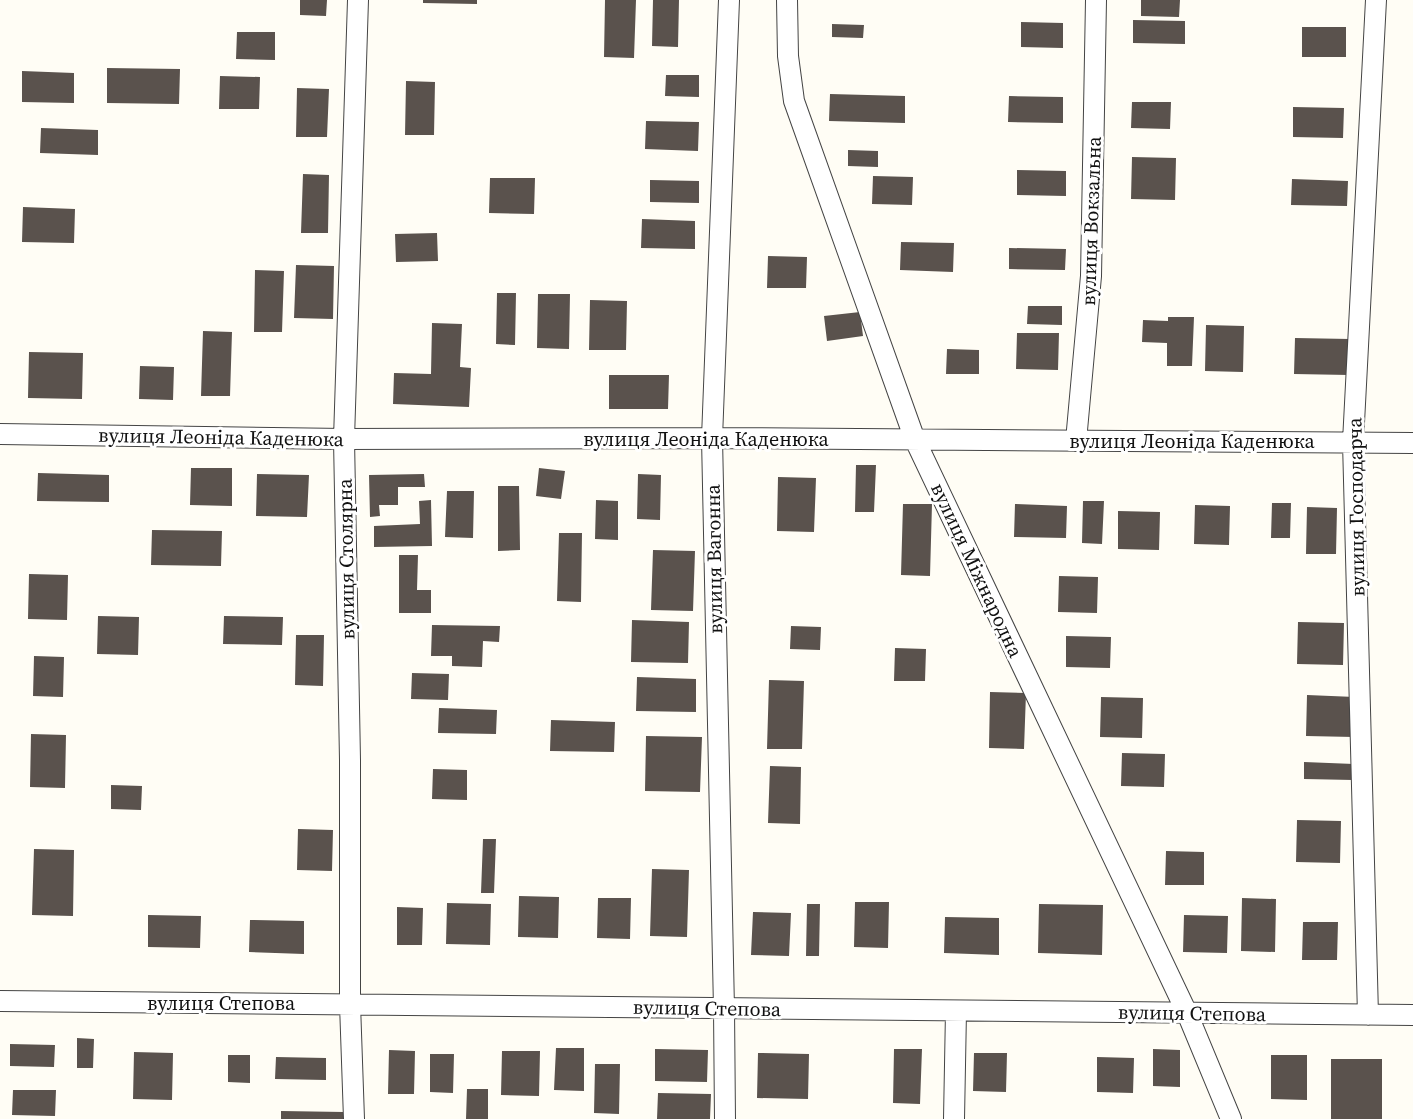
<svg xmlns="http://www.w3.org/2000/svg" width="1413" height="1119" font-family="'Source Serif 4',serif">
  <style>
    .building { fill: #5a524d }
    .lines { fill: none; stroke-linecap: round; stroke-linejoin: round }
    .minor-casing { stroke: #444; stroke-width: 22 }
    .minor { stroke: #fff; stroke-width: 20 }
    .labels { text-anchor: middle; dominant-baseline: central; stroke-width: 6; stroke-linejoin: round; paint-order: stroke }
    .street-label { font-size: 20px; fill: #111; stroke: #fff }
  </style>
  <rect width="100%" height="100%" fill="#fffdf5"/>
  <path class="building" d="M 300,0 L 327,0 L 326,16 L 300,15 Z
    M 423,0 L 477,0 L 477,4 L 423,3 Z
    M 605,0 L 636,0 L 634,58 L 604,57 Z
    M 653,0 L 679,0 L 678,47 L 652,46 Z
    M 1141,0 L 1180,0 L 1179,17 L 1141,16 Z
    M 1133,20 L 1185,21 L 1185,44 L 1133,43 Z
    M 1021,22 L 1063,23 L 1063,48 L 1021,47 Z
    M 832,24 L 864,25 L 863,38 L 832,37 Z
    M 1302,27 L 1346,27 L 1346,57 L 1302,57 Z
    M 237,32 L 275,32 L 275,60 L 236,59 Z
    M 107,68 L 180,69 L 179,104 L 107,103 Z
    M 22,71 L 74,73 L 74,103 L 22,102 Z
    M 666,75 L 699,75 L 699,97 L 665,96 Z
    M 220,76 L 260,77 L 259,109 L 219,109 Z
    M 406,81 L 435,82 L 434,135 L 405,135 Z
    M 297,88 L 329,89 L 327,137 L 296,137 Z
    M 830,94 L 905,96 L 905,123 L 829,121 Z
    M 1009,96 L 1063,97 L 1063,123 L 1008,122 Z
    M 1132,102 L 1171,102 L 1170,129 L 1131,128 Z
    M 1293,107 L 1344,108 L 1343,138 L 1293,137 Z
    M 646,121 L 699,122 L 698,151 L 645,149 Z
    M 41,128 L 98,130 L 98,155 L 40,153 Z
    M 848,150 L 878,151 L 878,167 L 848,166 Z
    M 1132,157 L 1176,158 L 1175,200 L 1131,199 Z
    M 1017,170 L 1066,171 L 1066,196 L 1017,195 Z
    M 303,174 L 329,175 L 328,233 L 301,233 Z
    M 873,176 L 913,177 L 912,205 L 872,204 Z
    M 490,178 L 535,178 L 534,214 L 489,213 Z
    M 1292,179 L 1348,181 L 1347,206 L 1291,205 Z
    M 650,180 L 699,181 L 699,203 L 650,202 Z
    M 23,207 L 75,209 L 74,243 L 22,242 Z
    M 642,219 L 695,221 L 695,249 L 641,248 Z
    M 437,233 L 438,261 L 396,262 L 395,234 Z
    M 901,242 L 954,243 L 953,272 L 900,270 Z
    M 1009,248 L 1066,249 L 1065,270 L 1009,269 Z
    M 768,256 L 807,257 L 806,288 L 767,288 Z
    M 296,265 L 334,266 L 333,319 L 294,318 Z
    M 255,270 L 284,271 L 282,332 L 254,332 Z
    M 497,293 L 516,293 L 515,345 L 496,344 Z
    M 538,294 L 570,294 L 569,349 L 537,348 Z
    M 590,300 L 627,301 L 626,350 L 589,350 Z
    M 1028,306 L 1062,306 L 1062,325 L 1027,324 Z
    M 860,312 L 863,336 L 827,341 L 824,316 Z
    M 1168,317 L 1194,317 L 1192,366 L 1167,366 L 1167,343 L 1142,342 L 1143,320 L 1168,321 Z
    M 432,323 L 462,324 L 460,367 L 471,368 L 469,407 L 393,404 L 394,373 L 431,374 Z
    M 1206,325 L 1244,326 L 1243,372 L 1205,371 Z
    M 203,331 L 232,332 L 230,396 L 201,396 Z
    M 1017,333 L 1059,333 L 1058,370 L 1016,369 Z
    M 1295,338 L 1350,339 L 1349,375 L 1294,374 Z
    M 947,349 L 979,350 L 979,374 L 946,374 Z
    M 29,352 L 83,353 L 82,399 L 28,398 Z
    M 140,366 L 174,367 L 173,400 L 139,399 Z
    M 609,375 L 669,375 L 668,409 L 609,409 Z
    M 856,465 L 876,465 L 874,512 L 855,512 Z
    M 191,468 L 232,468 L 232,506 L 190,505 Z
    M 539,468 L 565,471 L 561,499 L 536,496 Z
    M 38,473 L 109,475 L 109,502 L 37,501 Z
    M 257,474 L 309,475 L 307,517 L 256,516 Z
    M 424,474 L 425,487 L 398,487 L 398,505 L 379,505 L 380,516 L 370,517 L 369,475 Z
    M 638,474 L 661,475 L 660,520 L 637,519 Z
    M 778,477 L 816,478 L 814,532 L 777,531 Z
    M 498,486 L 519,486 L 520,550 L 498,551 Z
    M 447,491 L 474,491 L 473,538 L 445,537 Z
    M 431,500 L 432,546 L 374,547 L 374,526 L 420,524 L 419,501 Z
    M 596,500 L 618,501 L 618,540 L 595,539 Z
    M 1083,501 L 1104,501 L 1102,544 L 1082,543 Z
    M 1272,503 L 1291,503 L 1290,538 L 1271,538 Z
    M 903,504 L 932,504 L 930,576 L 901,575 Z
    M 1015,504 L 1067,506 L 1066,538 L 1014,537 Z
    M 1195,505 L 1230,506 L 1229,545 L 1194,544 Z
    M 1307,507 L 1337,508 L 1336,554 L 1306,554 Z
    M 1118,511 L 1160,512 L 1159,550 L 1118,549 Z
    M 152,530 L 222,531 L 221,566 L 151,565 Z
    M 559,533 L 582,533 L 581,602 L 557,601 Z
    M 653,550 L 695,551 L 693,611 L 651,610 Z
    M 399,555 L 418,555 L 417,590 L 431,590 L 431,613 L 399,613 Z
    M 29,574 L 68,575 L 67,620 L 28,619 Z
    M 1059,576 L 1098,577 L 1097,613 L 1058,612 Z
    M 98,616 L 139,617 L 138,655 L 97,654 Z
    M 224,616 L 283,617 L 282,645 L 223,644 Z
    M 632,620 L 689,622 L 688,663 L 631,662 Z
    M 1298,622 L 1344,623 L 1343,665 L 1297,664 Z
    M 432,625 L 500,626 L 499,642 L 483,641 L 482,667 L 452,666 L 452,656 L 431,656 Z
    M 791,626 L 821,627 L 820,650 L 790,649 Z
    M 296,635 L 324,635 L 323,686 L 295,685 Z
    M 1066,636 L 1111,637 L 1110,668 L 1066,667 Z
    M 895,648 L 926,649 L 925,681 L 894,681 Z
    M 34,656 L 64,657 L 63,697 L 33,696 Z
    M 412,673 L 449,674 L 448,700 L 411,699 Z
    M 637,677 L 696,679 L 696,712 L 636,711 Z
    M 769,680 L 804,681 L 802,749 L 767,749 Z
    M 990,692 L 1026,693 L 1024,749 L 989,748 Z
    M 1307,695 L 1355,697 L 1354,737 L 1306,736 Z
    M 1101,697 L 1143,698 L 1142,738 L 1100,737 Z
    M 439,708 L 497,710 L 496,734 L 438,733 Z
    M 551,720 L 615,722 L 614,752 L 550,751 Z
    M 31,734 L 66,735 L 65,788 L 30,787 Z
    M 646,736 L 702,737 L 700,792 L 645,791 Z
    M 1122,753 L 1165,754 L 1164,787 L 1121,786 Z
    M 1304,762 L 1354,764 L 1353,780 L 1304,779 Z
    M 770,766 L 801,767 L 800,824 L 768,823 Z
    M 433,769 L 467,770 L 467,800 L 432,799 Z
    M 111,785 L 142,786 L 141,810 L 111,809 Z
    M 1297,820 L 1341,821 L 1340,863 L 1296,862 Z
    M 298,829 L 333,830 L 332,871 L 297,870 Z
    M 483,839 L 496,839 L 494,893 L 481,893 Z
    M 34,849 L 74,850 L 73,916 L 32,915 Z
    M 1166,851 L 1204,852 L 1204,885 L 1165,885 Z
    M 652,869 L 689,870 L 687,937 L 650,936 Z
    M 519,896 L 559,897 L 558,938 L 518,937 Z
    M 598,898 L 631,898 L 630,939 L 597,938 Z
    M 1242,898 L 1276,899 L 1275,952 L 1241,951 Z
    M 855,902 L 889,902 L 888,948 L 854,947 Z
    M 447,903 L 491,904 L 490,945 L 446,944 Z
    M 807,904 L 820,904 L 819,956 L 806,956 Z
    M 1039,904 L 1103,905 L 1102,955 L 1038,953 Z
    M 397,907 L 423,908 L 422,945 L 397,945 Z
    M 753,912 L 791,913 L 789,956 L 751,955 Z
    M 148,915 L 201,916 L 200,948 L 148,947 Z
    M 1184,915 L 1228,916 L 1227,953 L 1183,952 Z
    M 945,917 L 999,918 L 999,955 L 944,953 Z
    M 250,920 L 304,921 L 304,954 L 249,952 Z
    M 1303,922 L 1338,922 L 1337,960 L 1302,960 Z
    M 77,1038 L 94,1039 L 93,1068 L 77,1068 Z
    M 10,1044 L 55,1045 L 54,1067 L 10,1066 Z
    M 556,1048 L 584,1048 L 584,1091 L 554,1090 Z
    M 655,1049 L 708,1050 L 707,1082 L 655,1081 Z
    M 894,1049 L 922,1049 L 920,1104 L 893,1103 Z
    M 1153,1049 L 1180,1050 L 1180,1087 L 1153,1086 Z
    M 389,1050 L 415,1051 L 414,1094 L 388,1094 Z
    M 502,1051 L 540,1051 L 539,1096 L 501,1095 Z
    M 134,1052 L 173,1053 L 172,1100 L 133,1099 Z
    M 758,1053 L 809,1054 L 808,1099 L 757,1098 Z
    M 974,1053 L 1007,1053 L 1006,1092 L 973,1091 Z
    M 430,1054 L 454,1054 L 453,1093 L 430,1092 Z
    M 228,1055 L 250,1055 L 250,1083 L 228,1082 Z
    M 1271,1055 L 1307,1055 L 1307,1100 L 1271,1099 Z
    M 276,1057 L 326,1058 L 326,1080 L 275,1079 Z
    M 1097,1057 L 1134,1058 L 1133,1093 L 1097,1092 Z
    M 1331,1059 L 1382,1059 L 1382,1119 L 1331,1119 Z
    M 595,1064 L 620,1064 L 619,1114 L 594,1113 Z
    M 467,1089 L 488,1089 L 488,1119 L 466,1119 Z
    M 13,1090 L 56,1090 L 55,1116 L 12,1115 Z
    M 658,1093 L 711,1094 L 710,1119 L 657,1119 Z
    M 281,1111 L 344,1112 L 344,1119 L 281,1119 Z"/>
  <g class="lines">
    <defs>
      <path id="minor" d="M 787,0 L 788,56 L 794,101 L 915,440 L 1187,1013 L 1231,1119
        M 0,434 L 344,439 L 712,438 L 1413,443
        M 1076,441 L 1091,276 L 1096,0
        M 0,1001 L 1413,1015
        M 1368,1015 L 1353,442 L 1376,0
        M 354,1119 L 350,1004 L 350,760 L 344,439 L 358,0
        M 725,1119 L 724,1009 L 712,438 L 729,0
        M 954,1119 L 956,1011"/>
    </defs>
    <use href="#minor" class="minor-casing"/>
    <use href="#minor" class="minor"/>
  </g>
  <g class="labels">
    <g class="street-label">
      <text transform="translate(1091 221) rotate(-88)">вулиця Вокзальна</text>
      <text transform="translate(221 437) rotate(1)">вулиця Леоніда Каденюка</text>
      <text x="706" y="439">вулиця Леоніда Каденюка</text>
      <text x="1192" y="441">вулиця Леоніда Каденюка</text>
      <text transform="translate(1356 507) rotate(-91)">вулиця Господарча</text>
      <text transform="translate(346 559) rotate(-91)">вулиця Столярна</text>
      <text transform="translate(714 559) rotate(-91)">вулиця Вагонна</text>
      <text transform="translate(977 570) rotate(65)">вулиця Міжнародна</text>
      <text x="221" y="1003">вулиця Степова</text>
      <text transform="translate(707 1008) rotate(1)">вулиця Степова</text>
      <text transform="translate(1192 1013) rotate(1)">вулиця Степова</text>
    </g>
  </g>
</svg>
